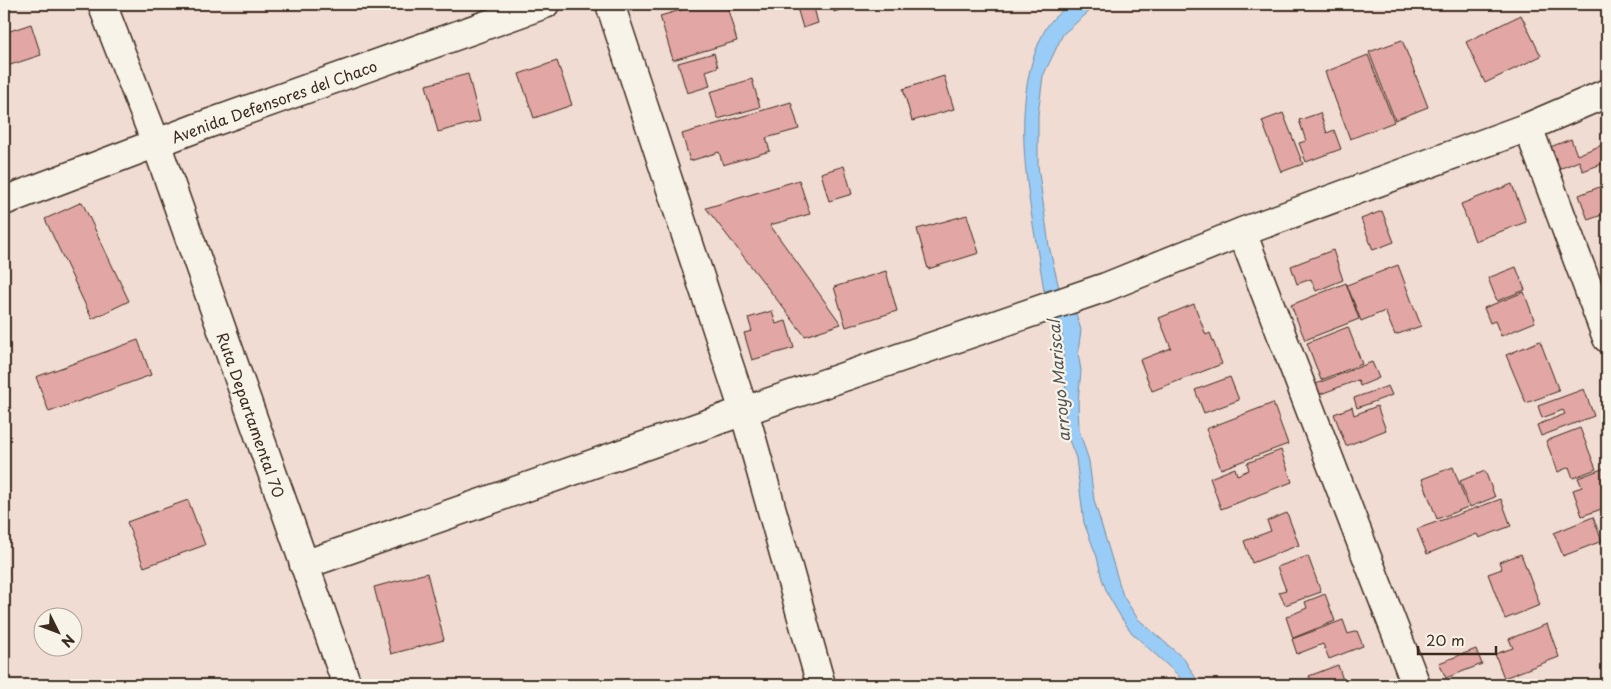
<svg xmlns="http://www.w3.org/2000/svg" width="1611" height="689" font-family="'Playpen Sans',sans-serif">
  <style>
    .water { fill: #99cdf7; stroke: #738ca0 }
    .building { fill: #e2a7a4; stroke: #3b2a1e }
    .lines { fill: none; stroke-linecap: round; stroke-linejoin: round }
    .minor-casing { stroke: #3b2a1e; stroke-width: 31 }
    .major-casing { stroke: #3b2a1e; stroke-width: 31 }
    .minor { stroke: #f7f3e8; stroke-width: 28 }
    .major { stroke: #f7f3e8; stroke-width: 28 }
    .labels { text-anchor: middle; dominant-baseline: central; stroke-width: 4.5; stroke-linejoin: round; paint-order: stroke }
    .street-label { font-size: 15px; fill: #3b2a1e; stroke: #f7f3e8 }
    .water-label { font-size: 16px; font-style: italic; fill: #525354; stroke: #f7f3e8 }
  </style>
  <rect width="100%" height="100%" fill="#f1dcd4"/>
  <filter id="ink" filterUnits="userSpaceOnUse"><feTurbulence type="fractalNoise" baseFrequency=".02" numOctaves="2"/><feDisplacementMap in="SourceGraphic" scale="10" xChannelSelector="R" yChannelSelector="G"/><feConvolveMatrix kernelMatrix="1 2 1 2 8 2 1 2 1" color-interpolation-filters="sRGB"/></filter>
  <g filter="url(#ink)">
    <path class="water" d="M 1070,4 L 1098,4 L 1063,34 L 1043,76 L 1038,115 L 1038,166 L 1049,246 L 1059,288 L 1044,291 C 1032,210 1004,104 1046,28 C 1051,19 1062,11 1070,4 Z
      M 1074,307 L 1081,330 L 1078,352 L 1081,371 L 1078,401 L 1079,430 L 1089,461 L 1094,500 L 1123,596 L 1138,619 L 1184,659 L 1200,685 L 1183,685 L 1178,675 L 1132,633 L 1122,619 L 1108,595 L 1102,579 L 1097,557 L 1084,523 L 1076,458 L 1067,435 L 1065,410 L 1067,395 L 1064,379 L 1062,333 L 1052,317 Z"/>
    <path class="building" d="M 694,4 L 735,4 L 727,6 L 737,41 L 673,60 L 660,16 L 695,6 Z
      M 796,4 L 813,4 L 818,23 L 803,28 Z
      M 832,4 L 856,4 L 834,12 Z
      M 1521,15 L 1541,56 L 1485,83 L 1466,42 Z
      M 31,24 L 41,55 L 4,67 L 4,33 Z
      M 1402,40 L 1428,107 L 1395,120 L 1369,52 Z
      M 714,53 L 718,67 L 706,71 L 710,86 L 687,93 L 678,63 Z
      M 1368,55 L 1394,122 L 1350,139 L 1325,72 Z
      M 557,61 L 572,105 L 534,118 L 519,74 Z
      M 468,74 L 480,121 L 438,132 L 426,85 Z
      M 944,76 L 954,109 L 912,121 L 903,89 Z
      M 752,79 L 760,107 L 718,119 L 710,92 Z
      M 791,102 L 799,129 L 766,138 L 770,151 L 723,165 L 719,152 L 690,161 L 682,134 Z
      M 1283,113 L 1303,164 L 1281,172 L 1262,121 Z
      M 1320,113 L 1327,133 L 1334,130 L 1341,149 L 1306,162 L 1299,143 L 1306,141 L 1299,120 Z
      M 1571,139 L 1577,155 L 1607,143 L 1607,162 L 1583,171 L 1579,161 L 1554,171 L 1545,149 Z
      M 844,166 L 852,194 L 829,201 L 821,173 Z
      M 799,180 L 810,214 L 770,225 L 841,324 L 805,336 L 706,208 Z
      M 1512,184 L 1526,222 L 1475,241 L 1461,204 Z
      M 1607,184 L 1607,213 L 1588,220 L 1579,195 Z
      M 82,202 L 129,301 L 92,319 L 45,219 Z
      M 1382,211 L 1394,242 L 1373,250 L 1361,219 Z
      M 967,215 L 979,253 L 928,269 L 917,229 Z
      M 1333,250 L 1343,280 L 1316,291 L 1311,279 L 1297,284 L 1291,266 Z
      M 1398,265 L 1421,326 L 1395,335 L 1385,311 L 1361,321 L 1347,285 Z
      M 1516,267 L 1525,290 L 1497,301 L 1488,278 Z
      M 886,271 L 897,311 L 846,327 L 834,287 Z
      M 1346,283 L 1359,319 L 1305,340 L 1291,305 Z
      M 1524,292 L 1535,322 L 1501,336 L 1495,321 L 1490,323 L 1484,308 Z
      M 1194,304 L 1206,335 L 1210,333 L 1222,364 L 1152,391 L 1140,360 L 1171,348 L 1159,318 Z
      M 772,311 L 776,324 L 786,321 L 794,348 L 752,360 L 744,333 L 752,331 L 748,318 Z
      M 1348,327 L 1362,364 L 1321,380 L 1307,343 Z
      M 138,340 L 151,375 L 49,412 L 36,377 Z
      M 1540,341 L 1559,391 L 1526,403 L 1506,355 Z
      M 1372,362 L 1379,378 L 1360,386 L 1358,380 L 1318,395 L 1313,385 Z
      M 1230,377 L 1239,400 L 1204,413 L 1195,390 Z
      M 1388,386 L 1392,395 L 1357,408 L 1354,398 Z
      M 1584,389 L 1594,416 L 1541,436 L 1537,425 L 1565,414 L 1563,410 L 1542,418 L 1538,406 Z
      M 1273,403 L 1288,444 L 1221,469 L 1206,429 Z
      M 1377,406 L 1386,430 L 1346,446 L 1334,414 L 1352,407 L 1354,415 Z
      M 1580,428 L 1596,469 L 1573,478 L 1569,467 L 1558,472 L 1546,441 Z
      M 1281,450 L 1292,482 L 1221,509 L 1210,478 L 1235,468 L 1237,475 L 1249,470 L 1247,463 Z
      M 1607,462 L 1607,507 L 1582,516 L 1573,490 L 1582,487 L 1578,478 L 1607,467 L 1605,463 Z
      M 1453,467 L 1468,507 L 1437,519 L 1422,479 Z
      M 1485,471 L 1495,497 L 1470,507 L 1460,481 Z
      M 1501,499 L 1511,526 L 1479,538 L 1477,534 L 1427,554 L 1417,529 Z
      M 188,500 L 205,545 L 144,567 L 127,522 Z
      M 1287,513 L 1299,545 L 1252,563 L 1244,541 L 1271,531 L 1267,521 Z
      M 1593,517 L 1602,541 L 1563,556 L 1554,533 Z
      M 1521,554 L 1540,605 L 1505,619 L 1488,574 L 1502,569 L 1499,562 Z
      M 1308,556 L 1321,592 L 1285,605 L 1279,592 L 1286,590 L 1277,567 Z
      M 427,573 L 444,640 L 391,654 L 374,587 Z
      M 1325,594 L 1335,621 L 1293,638 L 1286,617 L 1307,608 L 1305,602 Z
      M 1343,620 L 1348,634 L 1357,631 L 1363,646 L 1329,659 L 1323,644 L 1297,654 L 1292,639 Z
      M 1547,624 L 1559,657 L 1504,678 L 1495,654 L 1513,648 L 1509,639 Z
      M 1476,649 L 1482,664 L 1446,678 L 1439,663 Z
      M 1338,665 L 1343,680 L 1349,678 L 1351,685 L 1313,685 L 1309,676 Z"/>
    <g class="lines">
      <defs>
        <path id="minor" d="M 102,4 L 156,143
          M 610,4 L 744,411 L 821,685
          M 1528,127 L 1607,338
          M 1242,232 L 1416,685
          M 304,565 L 744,411 L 1106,287 L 1242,232 L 1528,127 L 1607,93"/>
        <g id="major">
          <path id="s1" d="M 156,143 L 347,685"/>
          <path id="s2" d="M 4,201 L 199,127 L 545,4"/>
        </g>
      </defs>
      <use href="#minor" class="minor-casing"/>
      <use href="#major" class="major-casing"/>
      <use href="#minor" class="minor"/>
      <use href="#major" class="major"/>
    </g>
  </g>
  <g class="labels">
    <g class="street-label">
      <text stroke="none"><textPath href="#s2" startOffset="288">Avenida Defensores del Chaco</textPath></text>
      <text stroke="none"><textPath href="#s1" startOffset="288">Ruta Departamental 70</textPath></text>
    </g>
    <g class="water-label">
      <text transform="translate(1058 381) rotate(-95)">arroyo Mariscal</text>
    </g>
  </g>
  <rect width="1611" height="689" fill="none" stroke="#f7f3e8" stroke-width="20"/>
  <rect x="10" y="10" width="1591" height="669" fill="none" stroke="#3b2a1e" stroke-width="2" filter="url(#ink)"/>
  <g transform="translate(58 632) rotate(132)"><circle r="24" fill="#f7f3e8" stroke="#aca397"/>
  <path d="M0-4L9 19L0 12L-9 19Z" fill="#3b2a1e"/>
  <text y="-8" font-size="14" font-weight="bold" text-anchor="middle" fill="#3b2a1e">N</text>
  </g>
  <path d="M1418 646v8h78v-8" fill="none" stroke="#3b2a1e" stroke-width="2.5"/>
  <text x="1426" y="646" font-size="15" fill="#3b2a1e" stroke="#f7f3e8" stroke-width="4" paint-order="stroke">20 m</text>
</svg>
